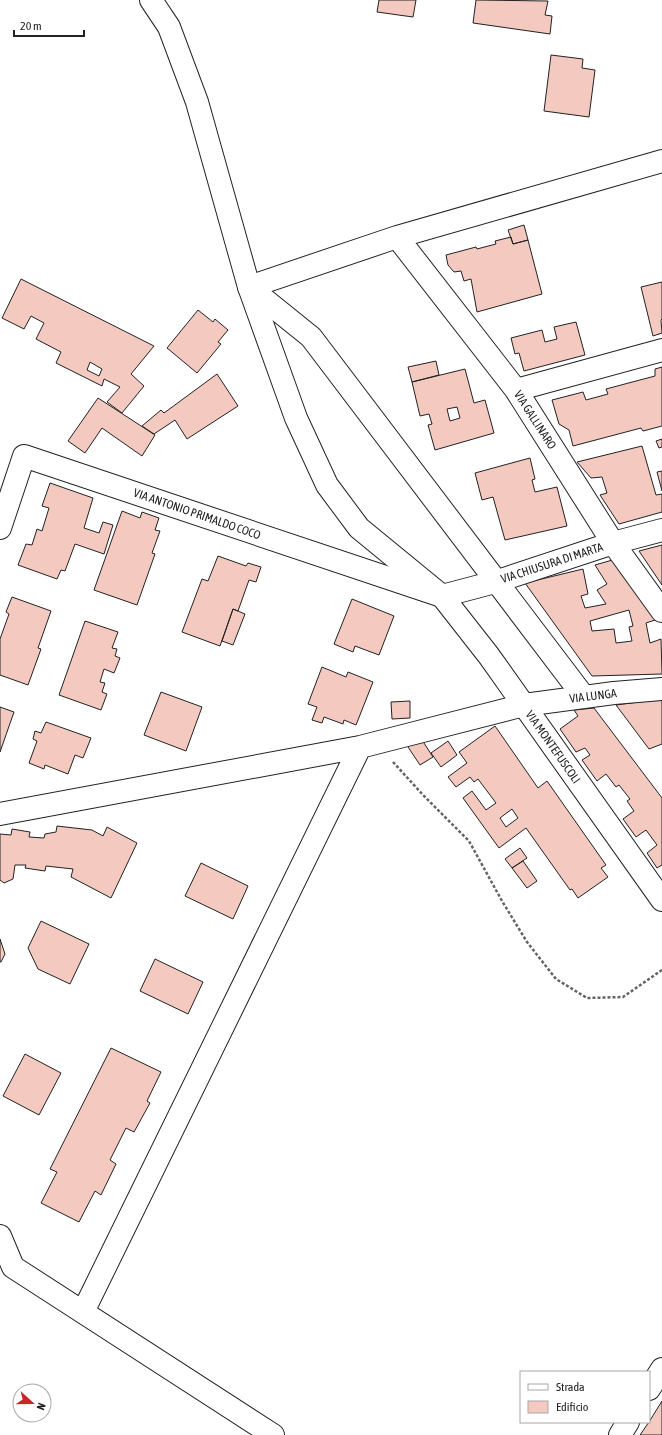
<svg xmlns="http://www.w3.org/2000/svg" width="662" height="1435" font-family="'Asap Condensed',sans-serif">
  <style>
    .building { fill: #f3c9c0; stroke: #222; fill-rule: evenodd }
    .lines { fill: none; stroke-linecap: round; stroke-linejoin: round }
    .minor-casing { stroke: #222; stroke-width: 24 }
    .major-casing { stroke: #222; stroke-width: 24 }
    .path { stroke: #646464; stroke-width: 2.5; stroke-dasharray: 3 2; stroke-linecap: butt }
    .minor { stroke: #fff; stroke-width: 22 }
    .major { stroke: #fff; stroke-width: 22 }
    .labels { text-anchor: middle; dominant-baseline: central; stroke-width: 3; stroke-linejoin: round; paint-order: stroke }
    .street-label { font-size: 12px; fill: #222; stroke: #fff }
  </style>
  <rect width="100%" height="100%" fill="#fff"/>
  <path class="building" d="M 379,0 L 416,0 L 413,17 L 377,12 Z
    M 476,0 L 548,1 L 545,15 L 552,16 L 550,34 L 473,23 Z
    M 551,55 L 583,59 L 582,68 L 595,70 L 589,117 L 544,111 Z
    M 524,225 L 528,240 L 513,244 L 508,230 Z
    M 511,237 L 513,244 L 528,240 L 542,294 L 477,312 L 471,279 L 464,281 L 461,271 L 454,272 L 448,265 L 446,255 L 476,247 L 477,249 L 496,244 L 495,241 Z
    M 21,279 L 154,346 L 131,374 L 144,386 L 122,413 L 107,402 L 120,387 L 104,379 L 102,386 L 56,363 L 61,352 L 36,339 L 44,323 L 31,316 L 24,329 L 2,318 ZM 90,362 L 102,369 L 99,376 L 87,370 Z
    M 662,282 L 662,319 L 661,320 L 662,333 L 653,336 L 641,287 Z
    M 198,310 L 213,322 L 215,319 L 228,330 L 218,342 L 221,344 L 197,373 L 167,348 Z
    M 576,322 L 585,355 L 524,371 L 519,353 L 515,354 L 511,338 L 542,330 L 545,342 L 557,339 L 554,327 Z
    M 436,361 L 439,375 L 412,382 L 408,367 Z
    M 662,367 L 662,426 L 643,431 L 641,428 L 573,446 L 569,430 L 559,424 L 552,400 L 583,392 L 586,400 L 608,394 L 606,389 L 655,376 L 655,369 Z
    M 465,369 L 474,403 L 485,400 L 494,433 L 435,450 L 428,425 L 432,424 L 429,414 L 420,416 L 412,382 ZM 457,407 L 460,418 L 450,421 L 447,409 Z
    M 217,374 L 238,406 L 187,439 L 175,420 L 154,434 L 142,426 L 161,410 L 164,413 Z
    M 98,398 L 155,435 L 142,456 L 102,428 L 85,453 L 68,441 Z
    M 662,439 L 662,447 L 659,448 L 656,441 Z
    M 642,446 L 656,495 L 662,494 L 662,512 L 619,524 L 600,495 L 607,493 L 602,477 L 591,478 L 577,462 Z
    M 530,458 L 535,479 L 532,480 L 535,492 L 557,487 L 567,526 L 505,540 L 493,497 L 482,500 L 475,473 Z
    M 662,471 L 662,491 L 657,472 Z
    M 50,483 L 93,498 L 84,528 L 99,533 L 103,522 L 113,525 L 104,554 L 75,544 L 65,571 L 61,570 L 57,579 L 18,565 L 26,544 L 32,545 L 37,529 L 42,531 L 49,508 L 42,506 Z
    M 122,511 L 140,518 L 142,512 L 159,518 L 155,530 L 160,531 L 152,553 L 155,554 L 137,605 L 94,590 Z
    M 662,545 L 662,585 L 639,551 Z
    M 218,556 L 246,566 L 248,563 L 261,567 L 256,582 L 249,580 L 238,611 L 233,609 L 220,646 L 182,632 L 202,579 L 208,581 Z
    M 616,559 L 658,619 L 646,623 L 650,643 L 661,639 L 662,674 L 592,676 L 525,583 L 583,569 L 588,594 L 581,596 L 585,608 L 606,604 L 597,590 L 607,584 L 595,565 ZM 629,610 L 633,626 L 629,627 L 632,641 L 616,643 L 614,629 L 592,631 L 590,621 Z
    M 12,597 L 51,611 L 38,648 L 41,649 L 28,685 L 0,675 L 0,639 L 9,614 L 6,612 Z
    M 352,599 L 394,616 L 379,655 L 355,646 L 353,652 L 334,644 Z
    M 233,609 L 245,614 L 233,645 L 222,641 Z
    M 85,621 L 118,632 L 112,648 L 117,649 L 115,656 L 120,658 L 114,673 L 104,669 L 100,682 L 105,683 L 102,692 L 107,694 L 101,710 L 59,695 Z
    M 322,667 L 346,677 L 348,672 L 373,682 L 356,725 L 344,720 L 343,724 L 324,717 L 322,723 L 312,720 L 317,707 L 308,704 Z
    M 161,692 L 202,707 L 186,751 L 144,735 Z
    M 662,699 L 662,744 L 649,749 L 616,705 Z
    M 410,701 L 410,718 L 392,719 L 391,702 Z
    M 0,707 L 14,712 L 0,752 Z
    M 594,708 L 662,798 L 662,865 L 657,868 L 647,853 L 657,845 L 646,830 L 636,837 L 623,819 L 634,811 L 627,801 L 630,799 L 619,785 L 616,787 L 606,774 L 597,781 L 582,760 L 590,755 L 585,748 L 576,752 L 560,729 L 578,716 L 574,710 Z
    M 46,722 L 91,738 L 83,758 L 75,755 L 68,774 L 45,765 L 44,769 L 29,763 L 37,741 L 33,739 L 35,731 L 41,733 Z
    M 495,726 L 538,788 L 547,781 L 606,865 L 601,868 L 608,877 L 578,898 L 572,889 L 570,890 L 526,828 L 499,848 L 463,798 L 472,791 L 486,810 L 496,803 L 478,779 L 474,782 L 470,777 L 456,787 L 448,777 L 467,763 L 459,752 ZM 512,809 L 518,818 L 506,827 L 500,818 Z
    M 422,740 L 433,757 L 420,765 L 406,744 Z
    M 448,741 L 457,755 L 441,767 L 431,753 Z
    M 57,826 L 92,830 L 103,836 L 107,827 L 137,843 L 111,898 L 71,877 L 73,869 L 46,866 L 45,871 L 25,868 L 26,865 L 15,865 L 13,879 L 4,883 L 0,880 L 0,834 L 11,835 L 12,829 L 30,832 L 29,837 L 44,838 L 45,834 L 56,832 Z
    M 520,848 L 527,858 L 512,868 L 505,859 Z
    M 523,861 L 537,881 L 527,888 L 512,868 Z
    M 201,863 L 248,886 L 233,919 L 185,896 Z
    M 41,921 L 89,944 L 70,984 L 38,969 L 28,948 Z
    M 0,939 L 5,954 L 1,962 L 0,962 Z
    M 155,959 L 203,982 L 188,1014 L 140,991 Z
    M 111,1048 L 161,1072 L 147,1101 L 150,1103 L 134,1132 L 126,1128 L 110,1160 L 116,1164 L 101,1195 L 95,1191 L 79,1222 L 41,1203 L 57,1172 L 50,1169 Z
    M 25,1054 L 61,1073 L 39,1115 L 3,1096 Z
    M 662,1401 L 662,1435 L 640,1435 L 649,1422 Z"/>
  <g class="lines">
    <defs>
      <path id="minor" d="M 397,237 L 516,390 L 613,543 L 662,611
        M 249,287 L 311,337 L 584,697
        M 249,287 L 397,237 L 662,161
        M 516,390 L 662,350
        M 0,528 L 24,456 L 442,596 L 495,582 L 613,543 L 662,530
        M 0,814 L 360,747 L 524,705 L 614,693 L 662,689
        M 0,1236 L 13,1267 L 273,1435
        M 83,1312 L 360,747
        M 649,1389 L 662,1369
        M 620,1435 L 628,1422"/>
      <path id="major" d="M 151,0 L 169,27 L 197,102 L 249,287 L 296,418 L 327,485 L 359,528 L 442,596 L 489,656 L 662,900"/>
    </defs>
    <use href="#minor" class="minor-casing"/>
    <use href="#major" class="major-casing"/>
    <path class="path" d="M 393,762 L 424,796 L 469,841 L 502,901 L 527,942 L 556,979 L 587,998 L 623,997 L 662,970"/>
    <use href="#minor" class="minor"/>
    <use href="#major" class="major"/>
  </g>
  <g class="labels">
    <g class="street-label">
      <text transform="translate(535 420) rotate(57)">VIA GALLINARO</text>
      <text transform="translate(197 514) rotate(19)">VIA ANTONIO PRIMALDO COCO</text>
      <text transform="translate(552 563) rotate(-18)">VIA CHIUSURA DI MARTA</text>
      <text transform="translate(593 696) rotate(-7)">VIA LUNGA</text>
      <text transform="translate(553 747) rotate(55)">VIA MONTEFUSCOLI</text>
    </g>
  </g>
  <rect x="520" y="1371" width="130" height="52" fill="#ffffff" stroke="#a7a7a7"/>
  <rect x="528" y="1384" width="20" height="6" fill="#ffffff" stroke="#a7a7a7"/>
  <text x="556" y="1391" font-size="12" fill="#222222">Strada</text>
  <rect x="528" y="1401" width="20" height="12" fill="#f3c9c0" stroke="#a7a7a7"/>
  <text x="556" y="1411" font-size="12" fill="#222222">Edificio</text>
  <g transform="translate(32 1403) rotate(111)"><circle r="19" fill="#ffffff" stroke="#a7a7a7"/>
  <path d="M0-3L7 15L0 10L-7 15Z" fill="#c62828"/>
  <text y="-6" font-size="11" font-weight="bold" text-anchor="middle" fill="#222222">N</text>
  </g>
  <path d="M14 30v6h70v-6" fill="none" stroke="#222222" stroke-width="2"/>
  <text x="20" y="30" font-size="12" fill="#222222" stroke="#ffffff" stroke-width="3" paint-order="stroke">20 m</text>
</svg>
